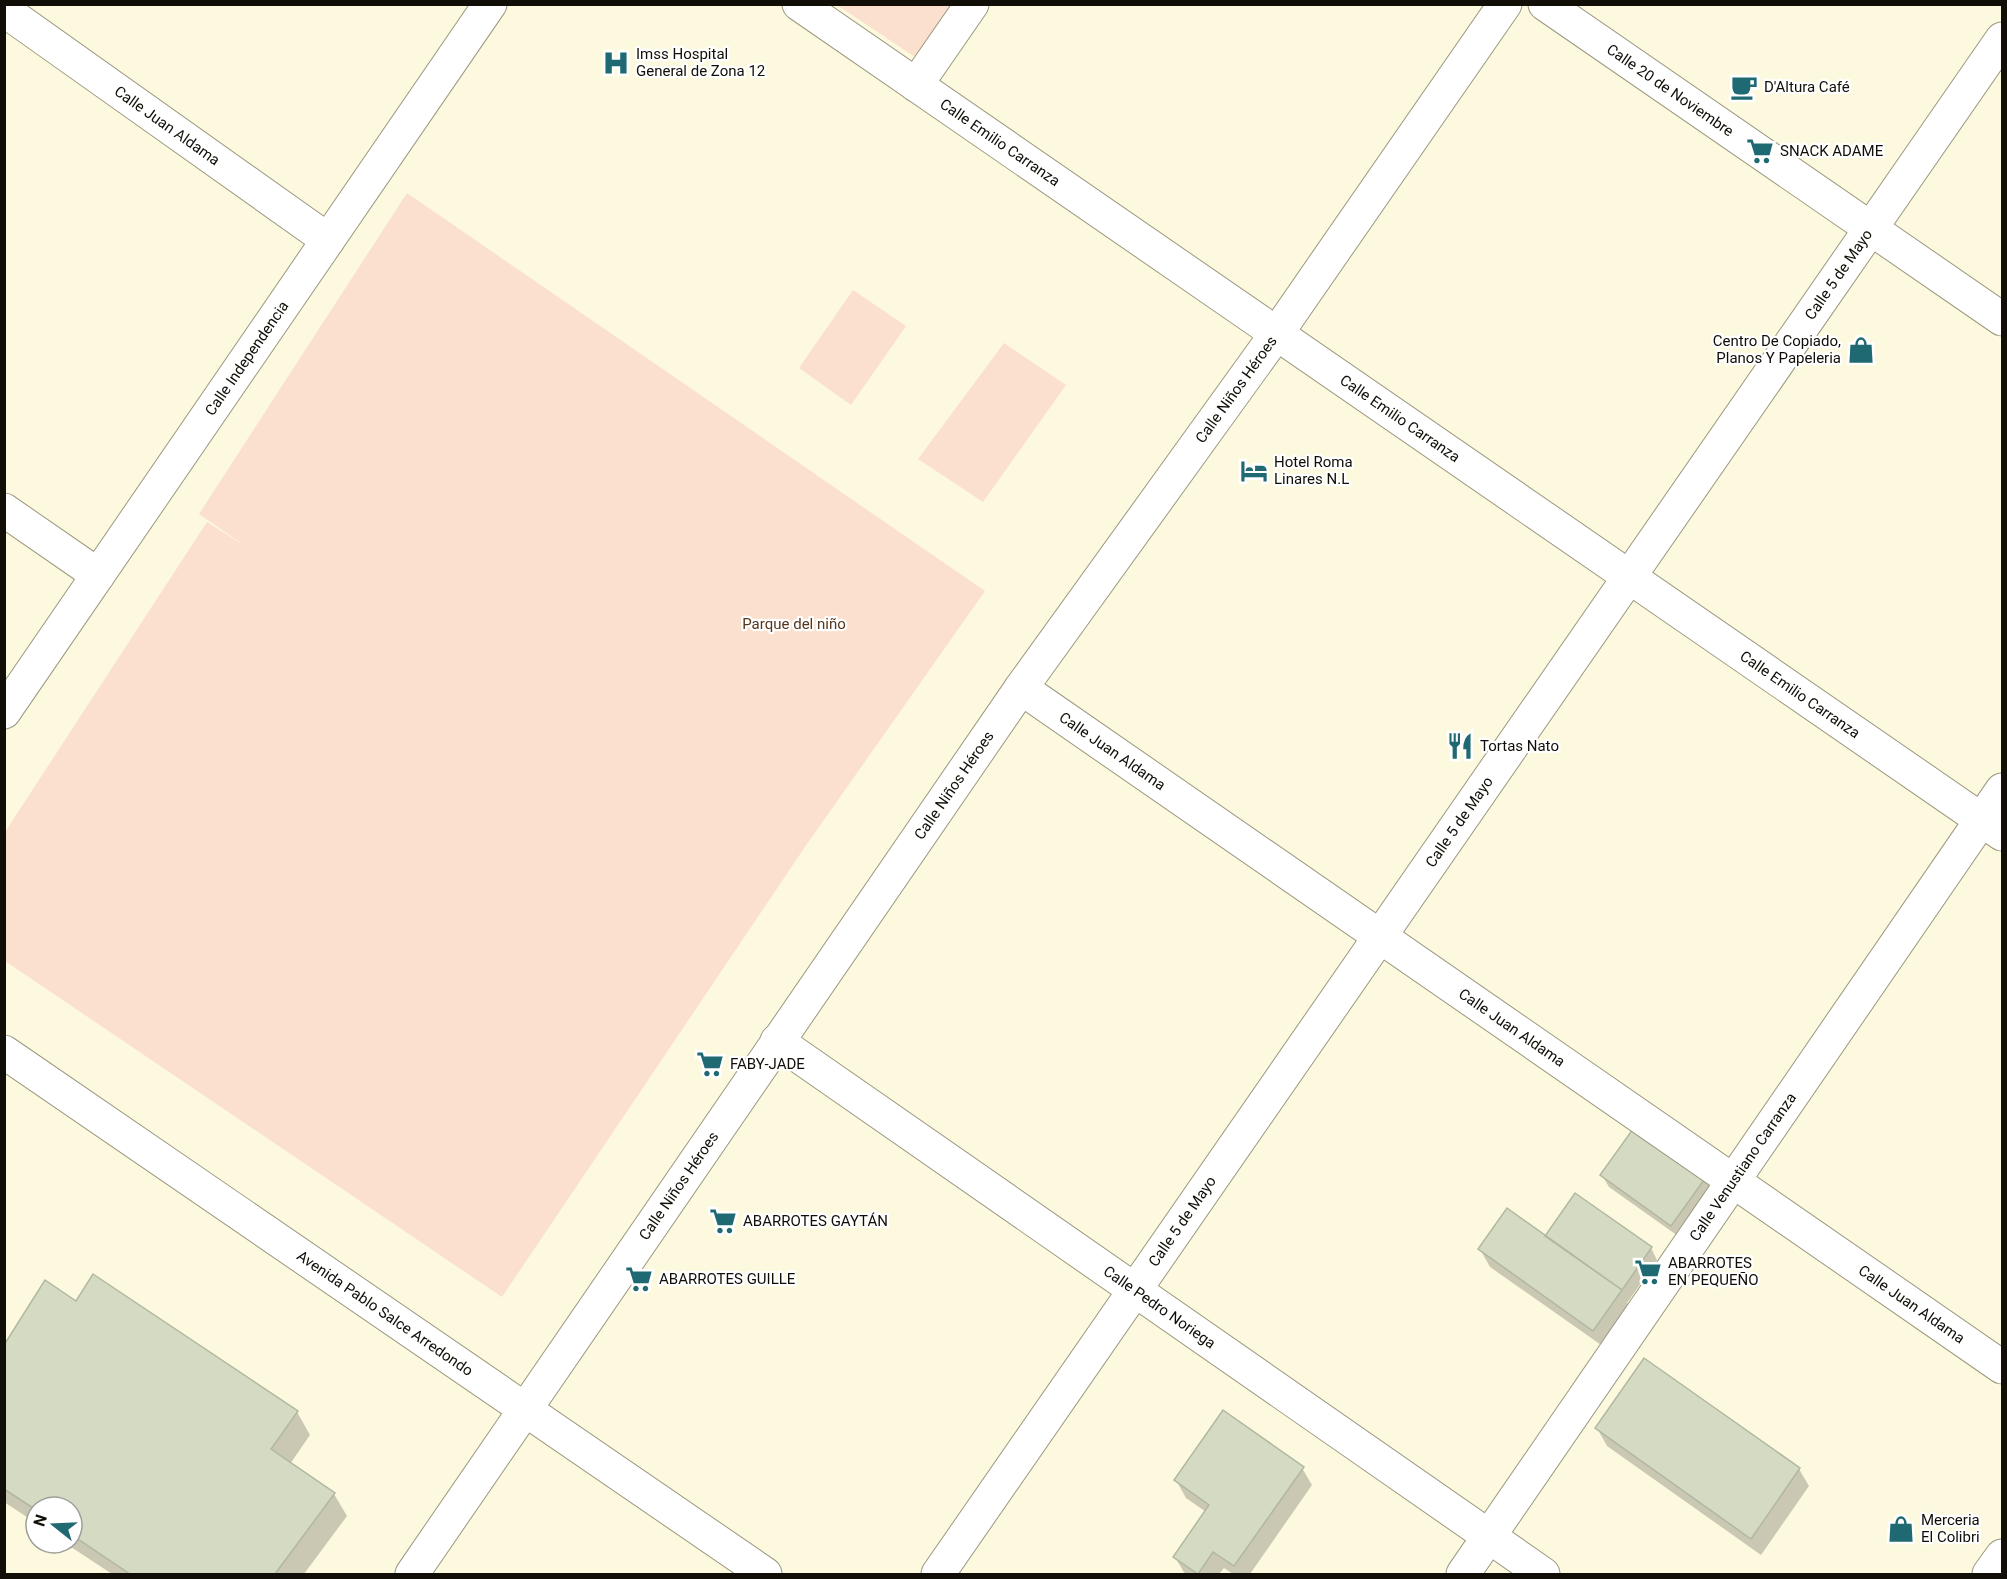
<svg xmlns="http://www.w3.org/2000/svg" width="2007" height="1579" font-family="Roboto,sans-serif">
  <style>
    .green { fill: #fae0cd }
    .shadow { fill: #0003 }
    .building { fill: #d4dbc2; stroke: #b1b8a0; stroke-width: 1.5 }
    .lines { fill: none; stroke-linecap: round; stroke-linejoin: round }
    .minor-casing { stroke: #9c9880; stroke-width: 35 }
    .minor { stroke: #fff; stroke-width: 33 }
    .labels { text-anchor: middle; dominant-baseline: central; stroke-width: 4.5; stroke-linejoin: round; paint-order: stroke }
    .poi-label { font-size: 15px; fill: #100e06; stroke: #fff; text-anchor: start }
    .street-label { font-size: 15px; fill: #100e06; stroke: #fff }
    .park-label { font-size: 15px; fill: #57361c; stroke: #fff }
  </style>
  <rect width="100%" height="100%" fill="#fdf9df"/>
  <path class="green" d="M 837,5 L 951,5 L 915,57 Z
    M 407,193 L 985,591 L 807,844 L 502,1297 L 5,961 L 5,832 L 207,522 L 248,548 L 199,514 Z
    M 853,290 L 906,326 L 851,405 L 799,368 Z
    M 1004,343 L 1066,385 L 983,502 L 918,459 Z"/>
  <path class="shadow" d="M 1638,1125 L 1714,1185 L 1678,1236 L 1609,1187 L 1602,1175 Z
    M 1546,1238 L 1651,1248 L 1657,1260 L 1627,1303 L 1631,1308 L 1604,1347 L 1490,1267 L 1480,1249 Z
    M 77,1304 L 297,1412 L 310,1435 L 290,1464 L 334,1494 L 347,1516 L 304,1574 L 112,1574 L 65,1543 L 72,1543 L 72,1507 L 36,1507 L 36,1523 L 4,1502 L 4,1348 Z
    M 1597,1428 L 1799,1469 L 1809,1486 L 1761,1555 L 1607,1446 Z
    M 1302,1468 L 1312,1485 L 1250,1574 L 1233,1574 L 1224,1568 L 1219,1574 L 1185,1574 L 1175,1557 L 1206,1512 L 1186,1498 L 1176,1480 Z"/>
  <path class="building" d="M 1638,1122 L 1709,1173 L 1671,1226 L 1600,1175 Z
    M 1575,1193 L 1652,1247 L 1622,1290 L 1545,1236 Z
    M 1507,1208 L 1622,1290 L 1593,1331 L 1478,1249 Z
    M 93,1274 L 298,1411 L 271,1449 L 335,1493 L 275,1574 L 130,1574 L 72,1535 L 72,1507 L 36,1507 L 36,1510 L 4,1489 L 4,1345 L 45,1280 L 76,1301 Z
    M 1644,1358 L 1800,1468 L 1751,1539 L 1595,1428 Z
    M 1223,1410 L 1304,1467 L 1234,1566 L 1213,1552 L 1198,1574 L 1173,1557 L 1209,1505 L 1174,1480 Z"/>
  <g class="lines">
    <defs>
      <g id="minor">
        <path id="s1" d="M 799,4 L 2002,834"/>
        <path id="s2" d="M 1545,4 L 2002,319"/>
        <path id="s3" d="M 4,10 L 328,240"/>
        <path d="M 916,85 L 972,4"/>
        <path d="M 4,510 L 98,575"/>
        <path id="s4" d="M 1021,688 L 2002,1367"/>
        <path id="s5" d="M 4,712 L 490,4"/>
        <path id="s6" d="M 777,1041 L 1543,1574"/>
        <path id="s7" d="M 4,1052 L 765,1574"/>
        <path id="s8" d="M 412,1574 L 1021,688 L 1277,333 L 1505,4"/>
        <path id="s9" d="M 938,1574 L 2002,39"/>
        <path id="s10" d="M 1463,1574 L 2002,790"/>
        <path d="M 1989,1574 L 2002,1556"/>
      </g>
    </defs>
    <use href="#minor" class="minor-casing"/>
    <use href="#minor" class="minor"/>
  </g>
  <defs>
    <symbol id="hospital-bare" viewBox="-9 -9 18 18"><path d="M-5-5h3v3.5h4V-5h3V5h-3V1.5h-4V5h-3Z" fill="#1f6a72" stroke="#fff" stroke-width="2.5" paint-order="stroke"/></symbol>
    <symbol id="cafe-bare" viewBox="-9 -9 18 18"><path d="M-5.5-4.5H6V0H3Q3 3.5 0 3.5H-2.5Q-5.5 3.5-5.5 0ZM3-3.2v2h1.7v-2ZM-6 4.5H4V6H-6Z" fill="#1f6a72" stroke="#fff" stroke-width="2.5" paint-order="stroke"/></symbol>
    <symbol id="supermarket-bare" viewBox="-9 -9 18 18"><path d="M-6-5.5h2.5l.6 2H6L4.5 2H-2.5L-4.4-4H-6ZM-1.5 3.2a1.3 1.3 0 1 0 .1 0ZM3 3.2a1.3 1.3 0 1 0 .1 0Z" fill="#1f6a72" stroke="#fff" stroke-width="2.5" paint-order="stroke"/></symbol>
    <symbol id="shop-bare" viewBox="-9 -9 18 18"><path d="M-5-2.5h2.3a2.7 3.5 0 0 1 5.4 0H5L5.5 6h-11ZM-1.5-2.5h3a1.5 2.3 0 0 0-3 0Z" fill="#1f6a72" stroke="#fff" stroke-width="2.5" paint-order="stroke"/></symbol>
    <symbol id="hotel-bare" viewBox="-9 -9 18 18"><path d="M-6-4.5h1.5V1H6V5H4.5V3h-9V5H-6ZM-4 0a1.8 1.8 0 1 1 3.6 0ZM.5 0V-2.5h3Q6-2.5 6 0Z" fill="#1f6a72" stroke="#fff" stroke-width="2.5" paint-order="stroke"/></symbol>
    <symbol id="restaurant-bare" viewBox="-9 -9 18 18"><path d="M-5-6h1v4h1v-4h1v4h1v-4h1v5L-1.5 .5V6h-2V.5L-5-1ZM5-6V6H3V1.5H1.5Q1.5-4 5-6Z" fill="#1f6a72" stroke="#fff" stroke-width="2.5" paint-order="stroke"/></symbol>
  </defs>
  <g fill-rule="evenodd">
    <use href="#hospital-bare" x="597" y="44" width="38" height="38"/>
    <use href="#cafe-bare" x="1725" y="68" width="38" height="38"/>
    <use href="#supermarket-bare" x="1741" y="132" width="38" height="38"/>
    <use href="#shop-bare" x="1842" y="331" width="38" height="38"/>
    <use href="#hotel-bare" x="1235" y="452" width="38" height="38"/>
    <use href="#restaurant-bare" x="1441" y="727" width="38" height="38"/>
    <use href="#supermarket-bare" x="691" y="1045" width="38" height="38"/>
    <use href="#supermarket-bare" x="704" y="1202" width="38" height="38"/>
    <use href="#supermarket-bare" x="1629" y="1253" width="38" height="38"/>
    <use href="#supermarket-bare" x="620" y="1260" width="38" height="38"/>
    <use href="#shop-bare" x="1882" y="1510" width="38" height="38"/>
  </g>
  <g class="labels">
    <g class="poi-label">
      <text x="636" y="54">Imss Hospital<tspan x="636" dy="17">General de Zona 12</tspan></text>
      <text x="1764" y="87">D'Altura Café</text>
      <text x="1780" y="151">SNACK ADAME</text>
      <text x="1841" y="341" text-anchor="end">Centro De Copiado,<tspan x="1841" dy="17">Planos Y Papeleria</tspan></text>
      <text x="1274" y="462">Hotel Roma<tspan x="1274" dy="17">Linares N.L</tspan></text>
      <text x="1480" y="746">Tortas Nato</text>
      <text x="730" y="1064">FABY-JADE</text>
      <text x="743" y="1221">ABARROTES GAYTÁN</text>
      <text x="1668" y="1263">ABARROTES<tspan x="1668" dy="17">EN PEQUEÑO</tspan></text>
      <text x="659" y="1279">ABARROTES GUILLE</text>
      <text x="1921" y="1520">Merceria<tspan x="1921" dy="17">El Colibri</tspan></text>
    </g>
    <g class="street-label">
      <text stroke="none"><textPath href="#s2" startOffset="152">Calle 20 de Noviembre</textPath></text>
      <text stroke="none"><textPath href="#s3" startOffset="200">Calle Juan Aldama</textPath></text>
      <text stroke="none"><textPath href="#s1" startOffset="244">Calle Emilio Carranza</textPath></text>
      <text stroke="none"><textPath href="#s9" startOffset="1581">Calle 5 de Mayo</textPath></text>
      <text stroke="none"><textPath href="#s5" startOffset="429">Calle Independencia</textPath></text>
      <text stroke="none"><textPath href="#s8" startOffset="1443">Calle Niños Héroes</textPath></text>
      <text stroke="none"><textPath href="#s1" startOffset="730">Calle Emilio Carranza</textPath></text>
      <text stroke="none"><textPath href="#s1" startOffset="1216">Calle Emilio Carranza</textPath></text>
      <text stroke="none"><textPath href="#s4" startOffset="111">Calle Juan Aldama</textPath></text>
      <text stroke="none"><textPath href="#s8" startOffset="957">Calle Niños Héroes</textPath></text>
      <text stroke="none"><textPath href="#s9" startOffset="915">Calle 5 de Mayo</textPath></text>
      <text stroke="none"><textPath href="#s4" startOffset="597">Calle Juan Aldama</textPath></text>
      <text stroke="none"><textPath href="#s10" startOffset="494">Calle Venustiano Carranza</textPath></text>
      <text stroke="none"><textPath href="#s8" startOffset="471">Calle Niños Héroes</textPath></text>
      <text stroke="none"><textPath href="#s9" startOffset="429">Calle 5 de Mayo</textPath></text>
      <text stroke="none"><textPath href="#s4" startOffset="1083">Calle Juan Aldama</textPath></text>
      <text stroke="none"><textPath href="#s6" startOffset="466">Calle Pedro Noriega</textPath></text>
      <text stroke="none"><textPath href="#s7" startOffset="462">Avenida Pablo Salce Arredondo</textPath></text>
    </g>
    <g class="park-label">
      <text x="794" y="624">Parque del niño</text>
    </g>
  </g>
  <rect width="2007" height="1579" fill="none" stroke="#100e06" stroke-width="12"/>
  <g transform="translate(54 1525) rotate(288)"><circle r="28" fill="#ffffff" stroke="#9f9f9b" stroke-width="1.5"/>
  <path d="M0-4.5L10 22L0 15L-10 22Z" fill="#1f6a72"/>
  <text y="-9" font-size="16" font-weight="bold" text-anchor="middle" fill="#100e06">N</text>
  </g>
</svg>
